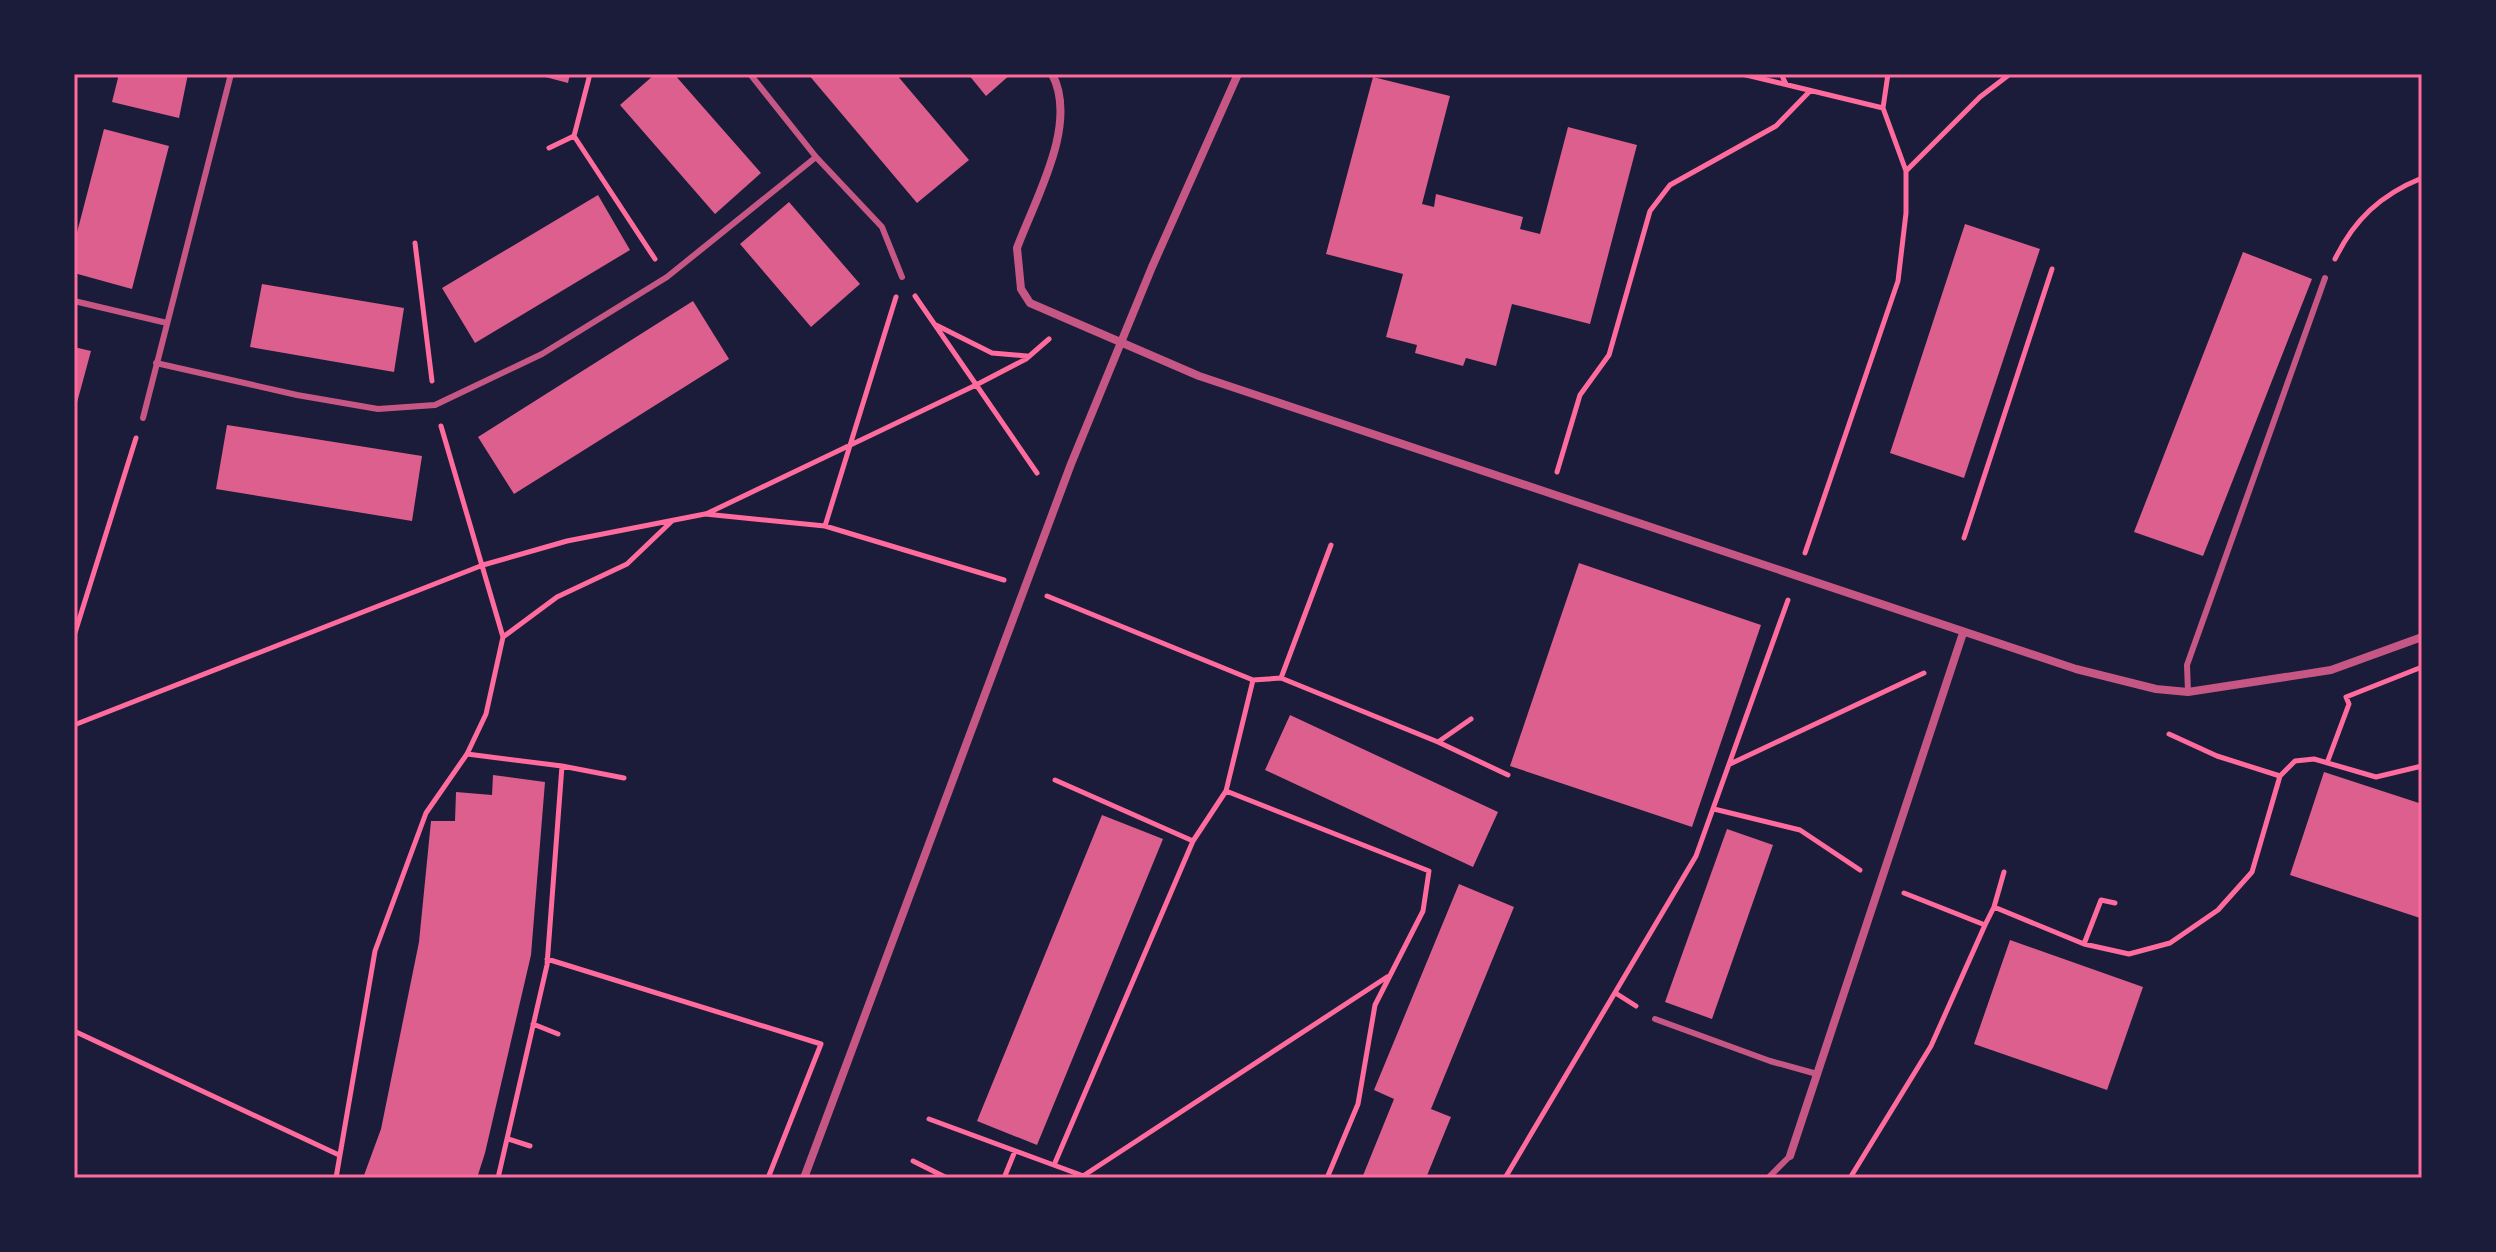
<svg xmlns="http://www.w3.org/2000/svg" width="2496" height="1252" font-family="'IBM Plex Serif',serif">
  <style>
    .building { fill: #dd5f8e }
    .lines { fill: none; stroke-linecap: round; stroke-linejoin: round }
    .path { stroke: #ff6b9d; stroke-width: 5 }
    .service { stroke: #c65784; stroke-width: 6 }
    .minor { stroke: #c65784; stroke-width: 8 }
    .neatline { fill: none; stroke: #ff6b9d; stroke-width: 3 }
  </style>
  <rect width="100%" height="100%" fill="#1b1b3a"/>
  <path class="building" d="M 119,74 L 188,74 L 179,118 L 112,102 Z
    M 534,74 L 570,74 L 568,83 Z
    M 655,74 L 674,74 L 761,173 L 715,214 L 620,105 Z
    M 808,74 L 896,74 L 969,160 L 917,203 Z
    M 968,74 L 1011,74 L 986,96 Z
    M 1373,77 L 1450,96 L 1422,204 L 1434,207 L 1436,194 L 1523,217 L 1520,229 L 1540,234 L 1568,127 L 1637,145 L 1590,324 L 1512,304 L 1496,366 L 1466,358 L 1463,366 L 1415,353 L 1417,345 L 1386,337 L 1403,274 L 1326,254 Z
    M 104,129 L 169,146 L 132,289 L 74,273 L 74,244 Z
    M 598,195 L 630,250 L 475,343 L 442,288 Z
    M 789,202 L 860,284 L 811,327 L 740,244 Z
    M 1965,224 L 2040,249 L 1964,478 L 1890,453 Z
    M 2243,252 L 2312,279 L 2203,556 L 2134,532 Z
    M 262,284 L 404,308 L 394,372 L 250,347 Z
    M 693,301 L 729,359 L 514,494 L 478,437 Z
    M 74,347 L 91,351 L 75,410 L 74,410 Z
    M 227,425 L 422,456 L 412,521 L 216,489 Z
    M 1579,563 L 1761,625 L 1692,827 L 1510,766 Z
    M 1290,715 L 1498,812 L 1473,867 L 1265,770 Z
    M 2324,772 L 2422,804 L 2420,918 L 2290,875 Z
    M 493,775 L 545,782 L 531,955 L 485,1153 L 477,1178 L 363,1178 L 381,1129 L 419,942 L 431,821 L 455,821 L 456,792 L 492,795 Z
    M 1102,815 L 1163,839 L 1037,1145 L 977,1121 Z
    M 1727,829 L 1773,845 L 1712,1019 L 1665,1002 Z
    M 1459,884 L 1514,907 L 1431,1109 L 1451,1117 L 1426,1178 L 1362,1178 L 1394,1099 L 1374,1090 Z
    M 2010,940 L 2143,987 L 2107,1090 L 1974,1044 Z"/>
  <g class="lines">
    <path class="path" d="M 590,74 L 574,136 L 655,259
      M 1742,74 L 1883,108
      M 1781,74 L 1786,84
      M 549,148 L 574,136
      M 1906,171 L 1980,97 L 2010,74
      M 415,243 L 432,381
      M 2335,259 C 2354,220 2380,195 2422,178
      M 915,296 L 1037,473
      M 936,325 L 992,353 L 1027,356
      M 1557,472 L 1580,395 L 1609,355 L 1650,211 L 1670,185 L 1776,126 L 1810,91
      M 706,514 L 976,385 L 1026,359 L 1049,339
      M 825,526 L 896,297
      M 1964,538 L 2052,269
      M 1805,553 L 1898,281 L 1906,213 L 1906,171 L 1883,108 L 1888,74
      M 1047,596 L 1253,680 L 1226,791 L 1193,841 L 1054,1165
      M 74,636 L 136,438
      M 503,637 L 557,597 L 627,564 L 672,521
      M 1281,678 L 1438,742 L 1471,719
      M 1253,680 L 1281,678 L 1331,545
      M 74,725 L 483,565 L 567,541 L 705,514 L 825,526 L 1004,580
      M 2169,734 L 2217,756 L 2280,776
      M 1438,742 L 1508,775
      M 467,754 L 562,766 L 547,965 L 498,1178
      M 2327,763 L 2349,704 L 2346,697 L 2422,667
      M 1730,764 L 1924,673
      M 562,766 L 624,778
      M 1055,780 L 1193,841
      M 1226,791 L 1429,871 L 1423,911 L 1375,1005 L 1358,1104 L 1327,1178
      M 1714,809 L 1800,830 L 1860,870
      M 1904,893 L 1985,925 L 1994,907 L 2084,944 L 2129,954 L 2170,943 L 2218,910 L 2252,872 L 2280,776 L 2295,761 L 2314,759 L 2376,777 L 2422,766
      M 1994,907 L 2004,872
      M 2084,944 L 2101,900 L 2115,903
      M 547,959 L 821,1044 L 768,1178
      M 1617,994 L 1636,1006
      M 533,1024 L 558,1034
      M 74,1031 L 339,1155
      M 929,1119 L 1089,1178
      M 508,1139 L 530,1146
      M 913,1161 L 947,1178
      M 1083,1176 L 1387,977
      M 336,1178 L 375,951 L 426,813 L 467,754 L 486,714 L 503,637 L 441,426
      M 1004,1178 L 1015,1151
      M 1505,1178 L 1696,856 L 1788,600
      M 1850,1178 L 1931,1046 L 1985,925"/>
    <path class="service" d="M 750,74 L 816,157 L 882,227 L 902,277
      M 74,301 L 167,323
      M 156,363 L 297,395 L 378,409 L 435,405 L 542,354 L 667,277 L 816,157
      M 143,418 L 231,74
      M 2188,692 L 2187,665 L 2325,278
      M 1655,1019 L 1770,1061 L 1817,1074
      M 1768,1178 L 1790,1156"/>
    <path class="minor" d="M 1052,74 C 1079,124 1035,199 1017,248 L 1021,289 L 1030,303 L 1199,376 L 2076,669 L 2156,689 L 2188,692 L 2331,670 L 2422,637
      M 1790,1156 L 1963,633
      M 804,1178 L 1071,464 L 1152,267 L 1238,74"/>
  </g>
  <rect width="2496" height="1252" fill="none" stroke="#1b1b3a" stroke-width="152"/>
  <rect x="76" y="76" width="2344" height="1100" class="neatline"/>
</svg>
